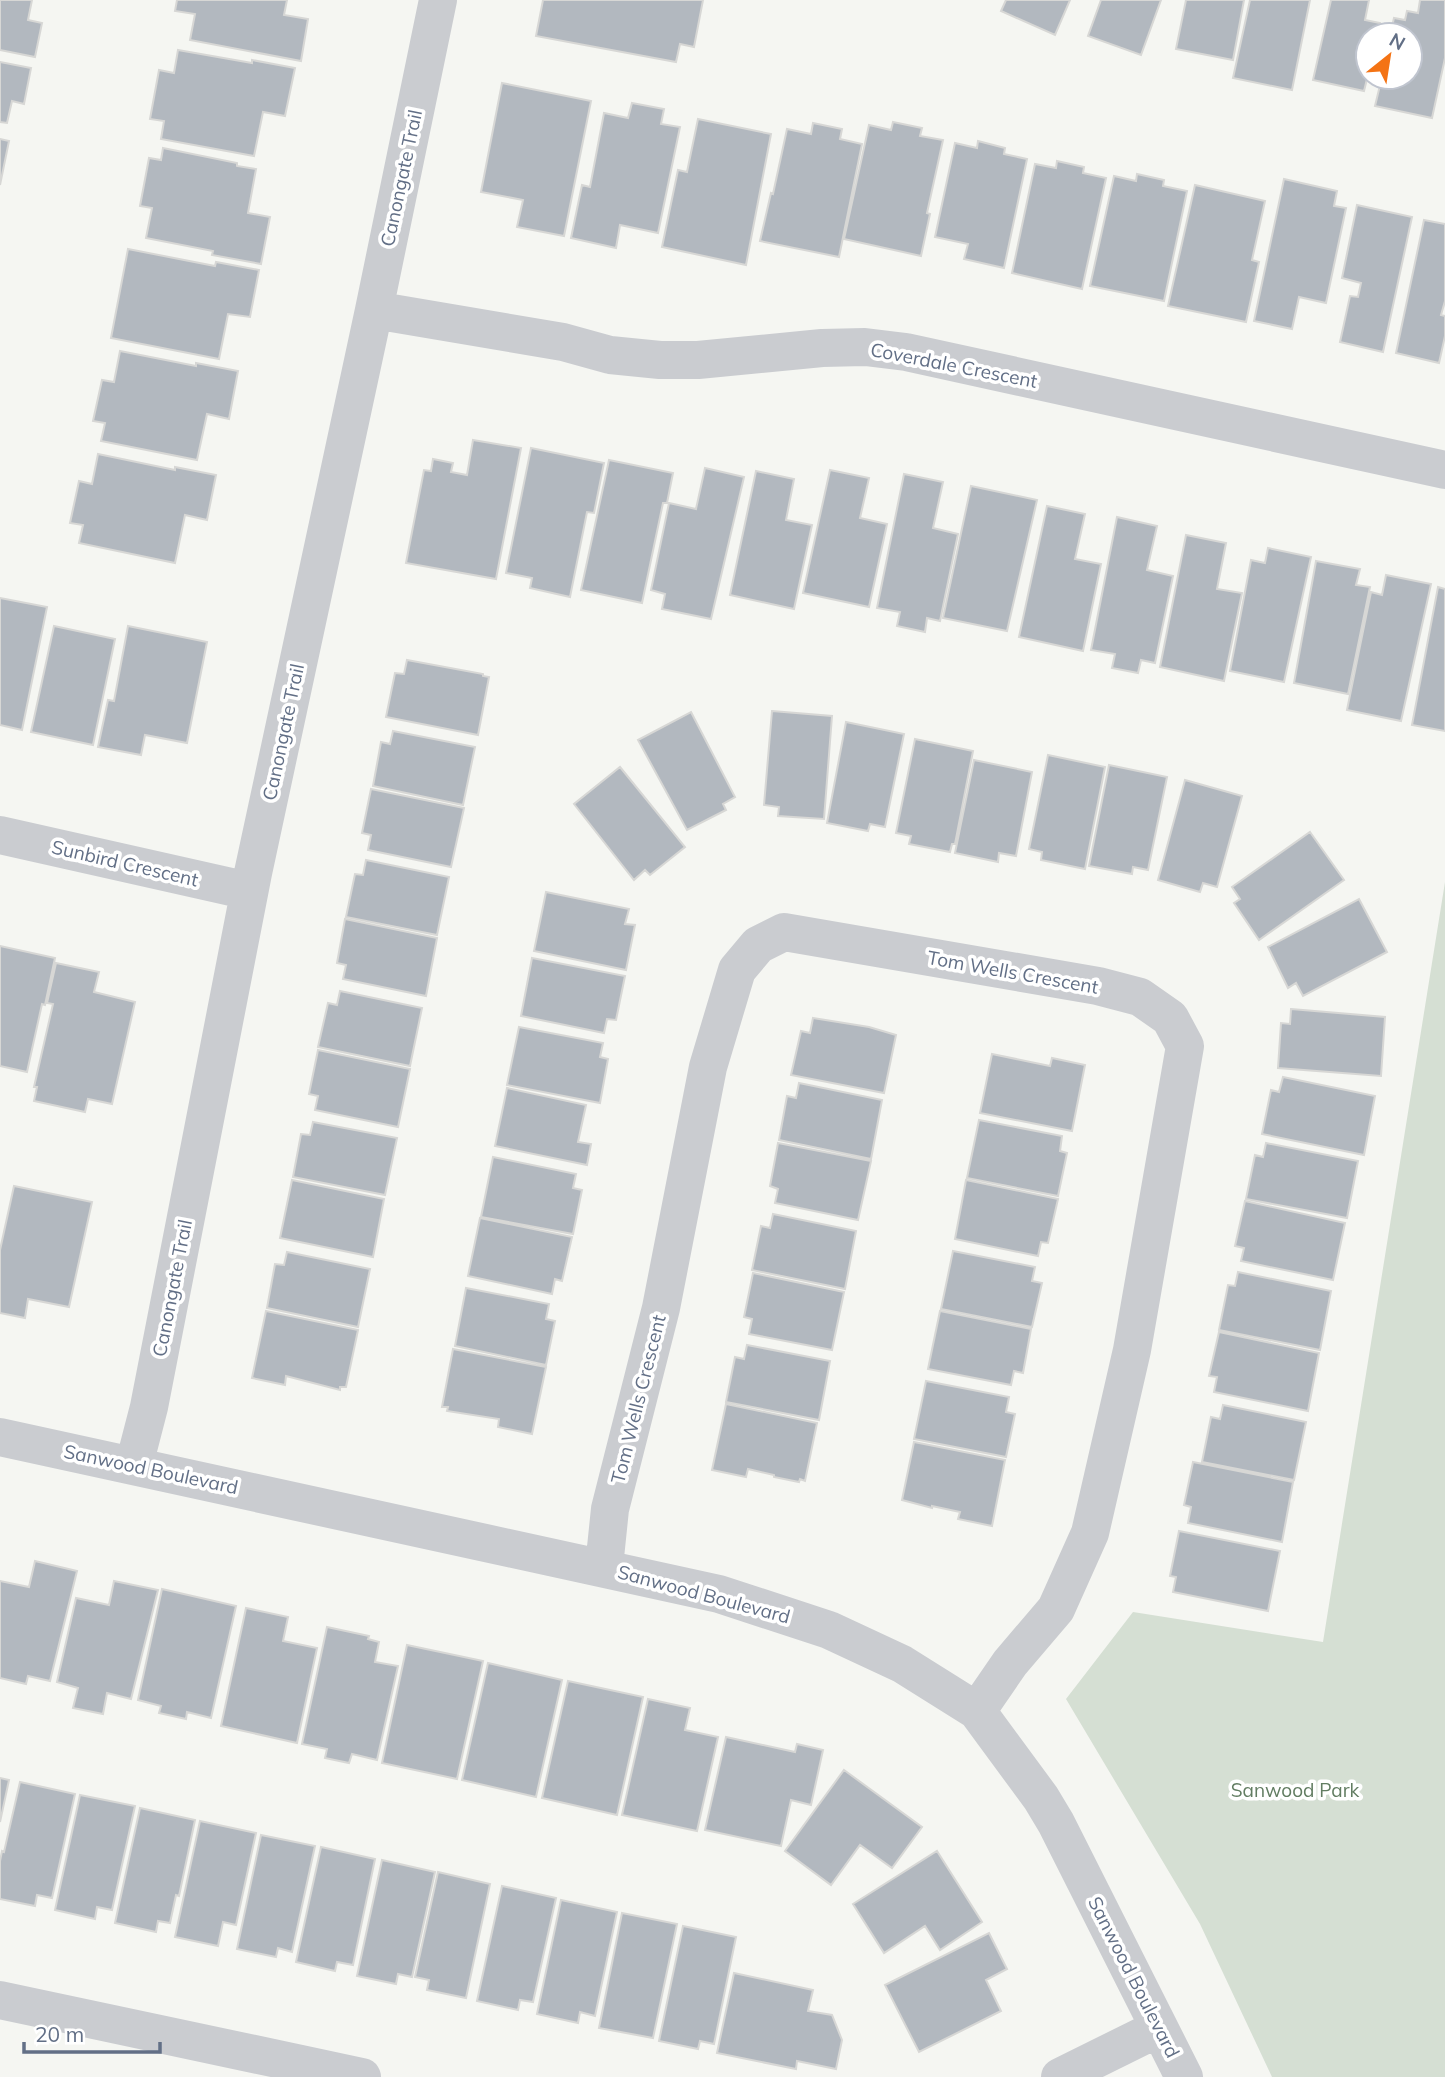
<svg xmlns="http://www.w3.org/2000/svg" width="1445" height="2077" font-family="Mulish,sans-serif">
  <style>
    .green { fill: #d5dfd3 }
    .building { fill: #b2b8bf; stroke: #d7d7d5; stroke-width: 2 }
    .lines { fill: none; stroke-linecap: round; stroke-linejoin: round }
    .minor { stroke: #caccd0; stroke-width: 38 }
    .labels { text-anchor: middle; dominant-baseline: central; stroke-width: 7; stroke-linejoin: round; paint-order: stroke }
    .street-label { font-size: 19px; fill: #626f86; stroke: #fff }
    .park-label { font-size: 19px; fill: #627d62; stroke: #fff }
  </style>
  <rect width="100%" height="100%" fill="#f5f6f2"/>
  <path class="green" d="M 1445,882 L 1445,2077 L 1272,2077 L 1200,1924 L 1066,1699 L 1133,1612 L 1323,1642 Z"/>
  <path class="building" d="M 0,0 L 32,0 L 28,20 L 42,23 L 35,57 L 0,50 Z
    M 177,0 L 287,0 L 284,15 L 308,19 L 301,61 L 190,40 L 195,14 L 175,11 Z
    M 543,0 L 703,0 L 694,47 L 680,44 L 676,62 L 536,36 Z
    M 1006,0 L 1070,0 L 1055,35 L 1001,11 Z
    M 1101,0 L 1161,0 L 1141,55 L 1088,36 Z
    M 1186,0 L 1244,0 L 1233,60 L 1176,49 Z
    M 1250,0 L 1310,0 L 1292,90 L 1233,78 Z
    M 1331,0 L 1369,0 L 1365,20 L 1380,23 L 1377,35 L 1368,35 L 1368,75 L 1364,91 L 1313,80 Z
    M 1420,0 L 1445,0 L 1445,58 L 1432,118 L 1375,106 L 1382,77 L 1410,77 L 1410,35 L 1390,35 L 1394,18 L 1405,20 L 1407,11 L 1418,13 Z
    M 178,50 L 252,63 L 252,60 L 295,68 L 285,116 L 263,112 L 254,156 L 161,139 L 164,121 L 150,119 L 159,70 L 174,73 Z
    M 0,62 L 31,68 L 24,104 L 12,101 L 7,123 L 0,122 Z
    M 502,83 L 591,101 L 564,236 L 517,227 L 523,200 L 481,192 Z
    M 632,103 L 664,109 L 661,124 L 680,127 L 658,233 L 620,225 L 616,248 L 571,238 L 582,185 L 590,187 L 604,113 L 628,118 Z
    M 698,119 L 771,134 L 746,265 L 662,247 L 678,170 L 687,172 Z
    M 893,122 L 922,128 L 920,136 L 943,140 L 927,213 L 930,214 L 921,256 L 844,239 L 869,125 L 891,130 Z
    M 813,123 L 842,129 L 840,139 L 862,144 L 839,257 L 760,241 L 771,193 L 773,194 L 787,129 L 811,134 Z
    M 0,139 L 9,141 L 0,185 Z
    M 978,141 L 1005,148 L 1004,154 L 1027,159 L 1004,268 L 964,259 L 968,244 L 935,237 L 955,143 L 977,148 Z
    M 163,148 L 237,163 L 237,166 L 256,169 L 248,213 L 270,217 L 261,264 L 212,255 L 213,251 L 146,238 L 152,208 L 140,206 L 149,158 L 161,160 Z
    M 1057,161 L 1084,167 L 1083,173 L 1106,178 L 1082,289 L 1012,273 L 1035,164 L 1056,168 Z
    M 1137,174 L 1164,180 L 1163,186 L 1187,191 L 1164,301 L 1090,286 L 1114,176 L 1136,181 Z
    M 1284,179 L 1337,191 L 1334,206 L 1346,208 L 1326,303 L 1299,297 L 1292,329 L 1254,321 Z
    M 1195,185 L 1265,201 L 1252,260 L 1259,262 L 1246,322 L 1168,306 Z
    M 1357,205 L 1412,217 L 1383,352 L 1340,342 L 1350,296 L 1358,297 L 1361,283 L 1342,278 Z
    M 1424,220 L 1445,224 L 1445,301 L 1441,315 L 1445,316 L 1445,336 L 1439,363 L 1396,353 Z
    M 128,249 L 215,266 L 216,262 L 259,270 L 250,317 L 228,314 L 219,359 L 111,338 Z
    M 120,351 L 196,366 L 196,363 L 238,371 L 229,419 L 207,414 L 197,460 L 101,441 L 105,423 L 93,421 L 102,380 L 114,382 Z
    M 473,440 L 521,448 L 496,579 L 406,563 L 424,470 L 431,471 L 433,459 L 453,463 L 451,472 L 467,475 Z
    M 531,448 L 604,463 L 594,513 L 587,512 L 570,597 L 530,588 L 532,578 L 506,573 Z
    M 98,454 L 175,470 L 175,467 L 216,475 L 207,520 L 185,515 L 175,563 L 79,543 L 83,525 L 70,523 L 79,481 L 92,484 Z
    M 609,460 L 673,473 L 667,503 L 663,503 L 642,603 L 581,590 Z
    M 705,468 L 744,477 L 711,619 L 662,609 L 665,594 L 651,590 L 669,503 L 696,509 Z
    M 830,470 L 869,478 L 860,518 L 887,524 L 869,607 L 803,593 Z
    M 756,471 L 794,479 L 786,520 L 812,525 L 794,609 L 730,595 Z
    M 904,474 L 943,482 L 933,528 L 958,534 L 940,621 L 927,618 L 925,632 L 897,626 L 900,612 L 877,608 Z
    M 971,486 L 1037,500 L 1007,631 L 943,618 Z
    M 1047,506 L 1085,514 L 1075,559 L 1101,564 L 1083,651 L 1019,637 Z
    M 1117,517 L 1157,526 L 1147,570 L 1173,576 L 1155,663 L 1141,660 L 1138,673 L 1112,668 L 1115,654 L 1091,650 Z
    M 1186,535 L 1226,543 L 1217,589 L 1242,593 L 1224,681 L 1160,667 Z
    M 1268,548 L 1311,557 L 1284,682 L 1230,671 L 1251,560 L 1265,563 Z
    M 1316,561 L 1360,569 L 1356,585 L 1370,587 L 1348,694 L 1294,683 Z
    M 1386,575 L 1431,584 L 1401,721 L 1347,710 L 1371,592 L 1382,595 Z
    M 1438,587 L 1445,589 L 1445,731 L 1412,725 Z
    M 0,598 L 47,607 L 22,730 L 0,725 Z
    M 54,626 L 115,639 L 93,745 L 31,732 Z
    M 128,626 L 207,642 L 187,743 L 145,735 L 141,755 L 98,747 L 108,700 L 114,701 Z
    M 407,660 L 483,674 L 483,676 L 489,677 L 478,735 L 386,717 L 395,673 L 404,674 Z
    M 772,711 L 832,716 L 824,819 L 778,816 L 779,807 L 764,805 Z
    M 691,712 L 735,797 L 723,804 L 726,810 L 687,830 L 638,740 Z
    M 846,722 L 904,734 L 885,827 L 870,824 L 868,831 L 827,823 Z
    M 393,731 L 475,747 L 463,805 L 373,786 L 381,742 L 390,744 Z
    M 915,739 L 973,751 L 955,844 L 952,844 L 950,852 L 909,844 L 911,836 L 896,833 Z
    M 1048,755 L 1105,767 L 1085,869 L 1041,860 L 1042,852 L 1029,849 Z
    M 974,760 L 1032,772 L 1016,856 L 999,853 L 998,862 L 955,853 Z
    M 1109,765 L 1167,777 L 1148,870 L 1133,867 L 1132,874 L 1089,866 Z
    M 620,767 L 685,847 L 650,875 L 645,870 L 634,880 L 574,804 Z
    M 1185,780 L 1242,796 L 1217,887 L 1203,883 L 1200,892 L 1158,880 Z
    M 371,789 L 464,808 L 451,867 L 368,850 L 371,835 L 362,833 Z
    M 1310,832 L 1344,880 L 1259,940 L 1234,903 L 1240,899 L 1232,887 Z
    M 366,860 L 449,877 L 437,935 L 346,917 L 355,874 L 363,875 Z
    M 546,892 L 629,909 L 625,924 L 635,925 L 626,970 L 534,951 Z
    M 1359,899 L 1387,952 L 1303,996 L 1296,983 L 1288,988 L 1268,947 Z
    M 345,919 L 437,938 L 426,996 L 343,979 L 346,965 L 337,963 Z
    M 0,946 L 55,958 L 45,1005 L 42,1004 L 27,1072 L 0,1066 Z
    M 532,958 L 625,976 L 616,1020 L 607,1019 L 604,1033 L 521,1016 Z
    M 56,963 L 99,972 L 94,992 L 135,1002 L 112,1104 L 88,1099 L 85,1112 L 34,1101 L 37,1087 L 34,1087 L 53,1004 L 47,1003 Z
    M 340,991 L 422,1008 L 410,1066 L 318,1047 L 328,1003 L 337,1005 Z
    M 1291,1009 L 1385,1017 L 1381,1076 L 1278,1068 L 1281,1023 L 1290,1024 Z
    M 813,1018 L 869,1027 L 896,1035 L 884,1093 L 791,1075 L 801,1031 L 810,1033 Z
    M 519,1027 L 603,1043 L 600,1057 L 608,1059 L 600,1103 L 507,1085 Z
    M 318,1050 L 410,1069 L 398,1127 L 315,1110 L 318,1096 L 309,1094 Z
    M 992,1054 L 1050,1066 L 1052,1058 L 1085,1065 L 1072,1131 L 980,1113 Z
    M 1283,1077 L 1375,1096 L 1364,1155 L 1262,1134 L 1271,1090 L 1279,1092 Z
    M 799,1083 L 882,1100 L 871,1159 L 779,1140 L 787,1096 L 796,1098 Z
    M 507,1088 L 586,1105 L 578,1142 L 591,1144 L 587,1165 L 495,1146 Z
    M 979,1120 L 1062,1136 L 1060,1151 L 1067,1153 L 1058,1196 L 967,1178 Z
    M 313,1122 L 397,1138 L 385,1195 L 293,1177 L 301,1134 L 310,1135 Z
    M 778,1143 L 871,1161 L 858,1220 L 775,1203 L 778,1189 L 770,1186 Z
    M 1266,1143 L 1358,1161 L 1347,1218 L 1246,1199 L 1255,1155 L 1263,1157 Z
    M 493,1157 L 576,1174 L 573,1188 L 582,1190 L 573,1234 L 481,1217 Z
    M 292,1180 L 384,1199 L 373,1257 L 280,1238 Z
    M 966,1180 L 1058,1199 L 1048,1243 L 1041,1242 L 1038,1256 L 955,1239 Z
    M 14,1186 L 92,1202 L 69,1307 L 28,1299 L 25,1318 L 0,1313 L 0,1250 Z
    M 1245,1201 L 1345,1223 L 1333,1280 L 1241,1261 L 1244,1248 L 1235,1246 Z
    M 773,1214 L 856,1231 L 845,1289 L 752,1270 L 761,1226 L 770,1228 Z
    M 480,1218 L 572,1237 L 562,1281 L 555,1279 L 552,1294 L 468,1276 Z
    M 953,1251 L 1035,1267 L 1032,1281 L 1042,1283 L 1032,1327 L 941,1309 Z
    M 287,1252 L 370,1269 L 358,1327 L 267,1308 L 275,1264 L 284,1265 Z
    M 1238,1272 L 1331,1291 L 1320,1350 L 1219,1330 L 1228,1285 L 1235,1286 Z
    M 753,1273 L 844,1292 L 832,1350 L 749,1334 L 752,1319 L 744,1317 Z
    M 466,1288 L 549,1304 L 546,1319 L 555,1321 L 546,1365 L 455,1346 Z
    M 266,1311 L 358,1330 L 346,1387 L 340,1387 L 340,1390 L 286,1376 L 285,1385 L 252,1378 Z
    M 940,1311 L 1031,1329 L 1023,1373 L 1014,1371 L 1011,1385 L 928,1369 Z
    M 1219,1332 L 1319,1353 L 1308,1411 L 1214,1392 L 1217,1377 L 1209,1376 Z
    M 747,1345 L 830,1361 L 819,1420 L 726,1402 L 735,1357 L 744,1359 Z
    M 453,1349 L 546,1367 L 532,1434 L 498,1427 L 499,1419 L 447,1411 L 448,1407 L 442,1407 Z
    M 926,1381 L 1009,1397 L 1006,1412 L 1015,1414 L 1006,1457 L 914,1439 Z
    M 726,1404 L 817,1423 L 805,1481 L 800,1479 L 799,1482 L 774,1477 L 774,1475 L 748,1469 L 746,1477 L 712,1470 Z
    M 1223,1405 L 1306,1422 L 1294,1480 L 1202,1462 L 1211,1417 L 1220,1419 Z
    M 914,1442 L 1005,1460 L 992,1526 L 958,1519 L 960,1512 L 932,1506 L 932,1508 L 902,1500 Z
    M 1193,1462 L 1293,1482 L 1282,1542 L 1188,1523 L 1191,1507 L 1184,1505 Z
    M 1179,1531 L 1280,1551 L 1268,1611 L 1173,1592 L 1176,1577 L 1170,1576 Z
    M 35,1561 L 77,1571 L 50,1681 L 28,1676 L 26,1684 L 0,1678 L 0,1581 L 29,1587 Z
    M 114,1581 L 158,1590 L 131,1699 L 107,1693 L 103,1714 L 73,1708 L 78,1688 L 57,1682 L 76,1598 L 109,1605 Z
    M 162,1589 L 236,1606 L 211,1718 L 187,1712 L 186,1719 L 159,1713 L 161,1706 L 138,1700 Z
    M 246,1608 L 288,1617 L 283,1641 L 317,1648 L 297,1743 L 221,1726 Z
    M 327,1627 L 369,1636 L 368,1639 L 379,1642 L 375,1662 L 398,1666 L 377,1760 L 352,1754 L 349,1763 L 325,1758 L 327,1749 L 302,1744 Z
    M 407,1645 L 483,1661 L 457,1779 L 382,1763 Z
    M 488,1663 L 562,1680 L 536,1797 L 462,1780 Z
    M 568,1681 L 643,1697 L 617,1815 L 542,1798 Z
    M 648,1699 L 690,1708 L 685,1730 L 718,1737 L 697,1831 L 622,1815 Z
    M 726,1737 L 795,1752 L 797,1744 L 823,1750 L 811,1805 L 791,1800 L 781,1846 L 705,1830 Z
    M 844,1770 L 922,1827 L 892,1868 L 860,1845 L 831,1885 L 785,1851 Z
    M 0,1778 L 9,1780 L 0,1822 Z
    M 20,1782 L 75,1794 L 52,1898 L 37,1895 L 35,1906 L 0,1899 L 0,1861 L 2,1851 L 4,1852 Z
    M 80,1795 L 135,1806 L 112,1910 L 97,1907 L 95,1919 L 55,1910 Z
    M 140,1808 L 195,1820 L 179,1896 L 176,1895 L 170,1923 L 158,1921 L 156,1932 L 115,1923 Z
    M 200,1821 L 256,1833 L 236,1925 L 223,1922 L 218,1946 L 175,1937 Z
    M 261,1835 L 315,1846 L 292,1952 L 278,1948 L 276,1957 L 237,1949 Z
    M 321,1847 L 375,1859 L 353,1965 L 337,1962 L 335,1971 L 296,1962 Z
    M 937,1851 L 982,1922 L 940,1950 L 925,1926 L 884,1953 L 853,1904 Z
    M 382,1860 L 435,1872 L 412,1977 L 398,1974 L 396,1984 L 357,1976 Z
    M 438,1872 L 490,1884 L 466,1998 L 427,1990 L 429,1980 L 415,1977 Z
    M 502,1886 L 556,1898 L 533,2002 L 520,2000 L 518,2010 L 477,2001 Z
    M 561,1900 L 617,1912 L 595,2016 L 580,2012 L 578,2023 L 537,2014 Z
    M 622,1913 L 677,1924 L 653,2038 L 599,2028 Z
    M 683,1926 L 736,1937 L 714,2044 L 700,2041 L 698,2049 L 659,2041 Z
    M 989,1933 L 1007,1969 L 986,1980 L 1001,2011 L 919,2052 L 885,1985 Z
    M 734,1973 L 813,1990 L 808,2011 L 832,2015 L 842,2040 L 836,2069 L 797,2061 L 796,2069 L 717,2053 Z"/>
  <g class="lines">
    <path class="minor" d="M 374,310 L 563,342 L 610,355 L 660,360 L 698,360 L 822,348 L 865,347 L 906,352 L 1445,470
      M 0,835 L 249,891
      M 0,1437 L 719,1594 L 829,1630 L 902,1664 L 977,1711 L 1041,1798 L 1056,1823 L 1184,2077
      M 134,1465 L 149,1407 L 253,873 L 374,310 L 438,0
      M 604,1567 L 610,1509 L 661,1308 L 708,1067 L 737,970 L 758,945 L 784,932 L 1098,986 L 1140,997 L 1170,1018 L 1185,1046 L 1132,1350 L 1090,1533 L 1056,1609 L 1010,1663 L 977,1711
      M 0,2000 L 362,2077
      M 1060,2077 L 1159,2028"/>
  </g>
  <g class="labels">
    <g class="street-label">
      <text transform="translate(401 178) rotate(-78)">Canongate Trail</text>
      <text transform="translate(954 365) rotate(11)">Coverdale Crescent</text>
      <text transform="translate(283 732) rotate(-78)">Canongate Trail</text>
      <text transform="translate(125 863) rotate(13)">Sunbird Crescent</text>
      <text transform="translate(1013 972) rotate(10)">Tom Wells Crescent</text>
      <text transform="translate(172 1288) rotate(-79)">Canongate Trail</text>
      <text transform="translate(638 1399) rotate(-76)">Tom Wells Crescent</text>
      <text transform="translate(151 1469) rotate(12)">Sanwood Boulevard</text>
      <text transform="translate(704 1594) rotate(15)">Sanwood Boulevard</text>
      <text transform="translate(1134 1977) rotate(63)">Sanwood Boulevard</text>
    </g>
    <g class="park-label">
      <text x="1295" y="1790">Sanwood Park</text>
    </g>
  </g>
  <g transform="translate(1389 56) rotate(30)"><circle r="33" fill="#ffffff" stroke="#c0c5cf" stroke-width="2"/>
  <path d="M0-5L12 26L0 18L-12 26Z" fill="#f47314"/>
  <text y="-10" font-size="19" font-weight="bold" text-anchor="middle" fill="#626f86">N</text>
  </g>
  <path d="M24 2042v10h136v-10" fill="none" stroke="#626f86" stroke-width="3.5"/>
  <text x="35" y="2042" font-size="21" fill="#626f86" stroke="#ffffff" stroke-width="5" paint-order="stroke">20 m</text>
</svg>
